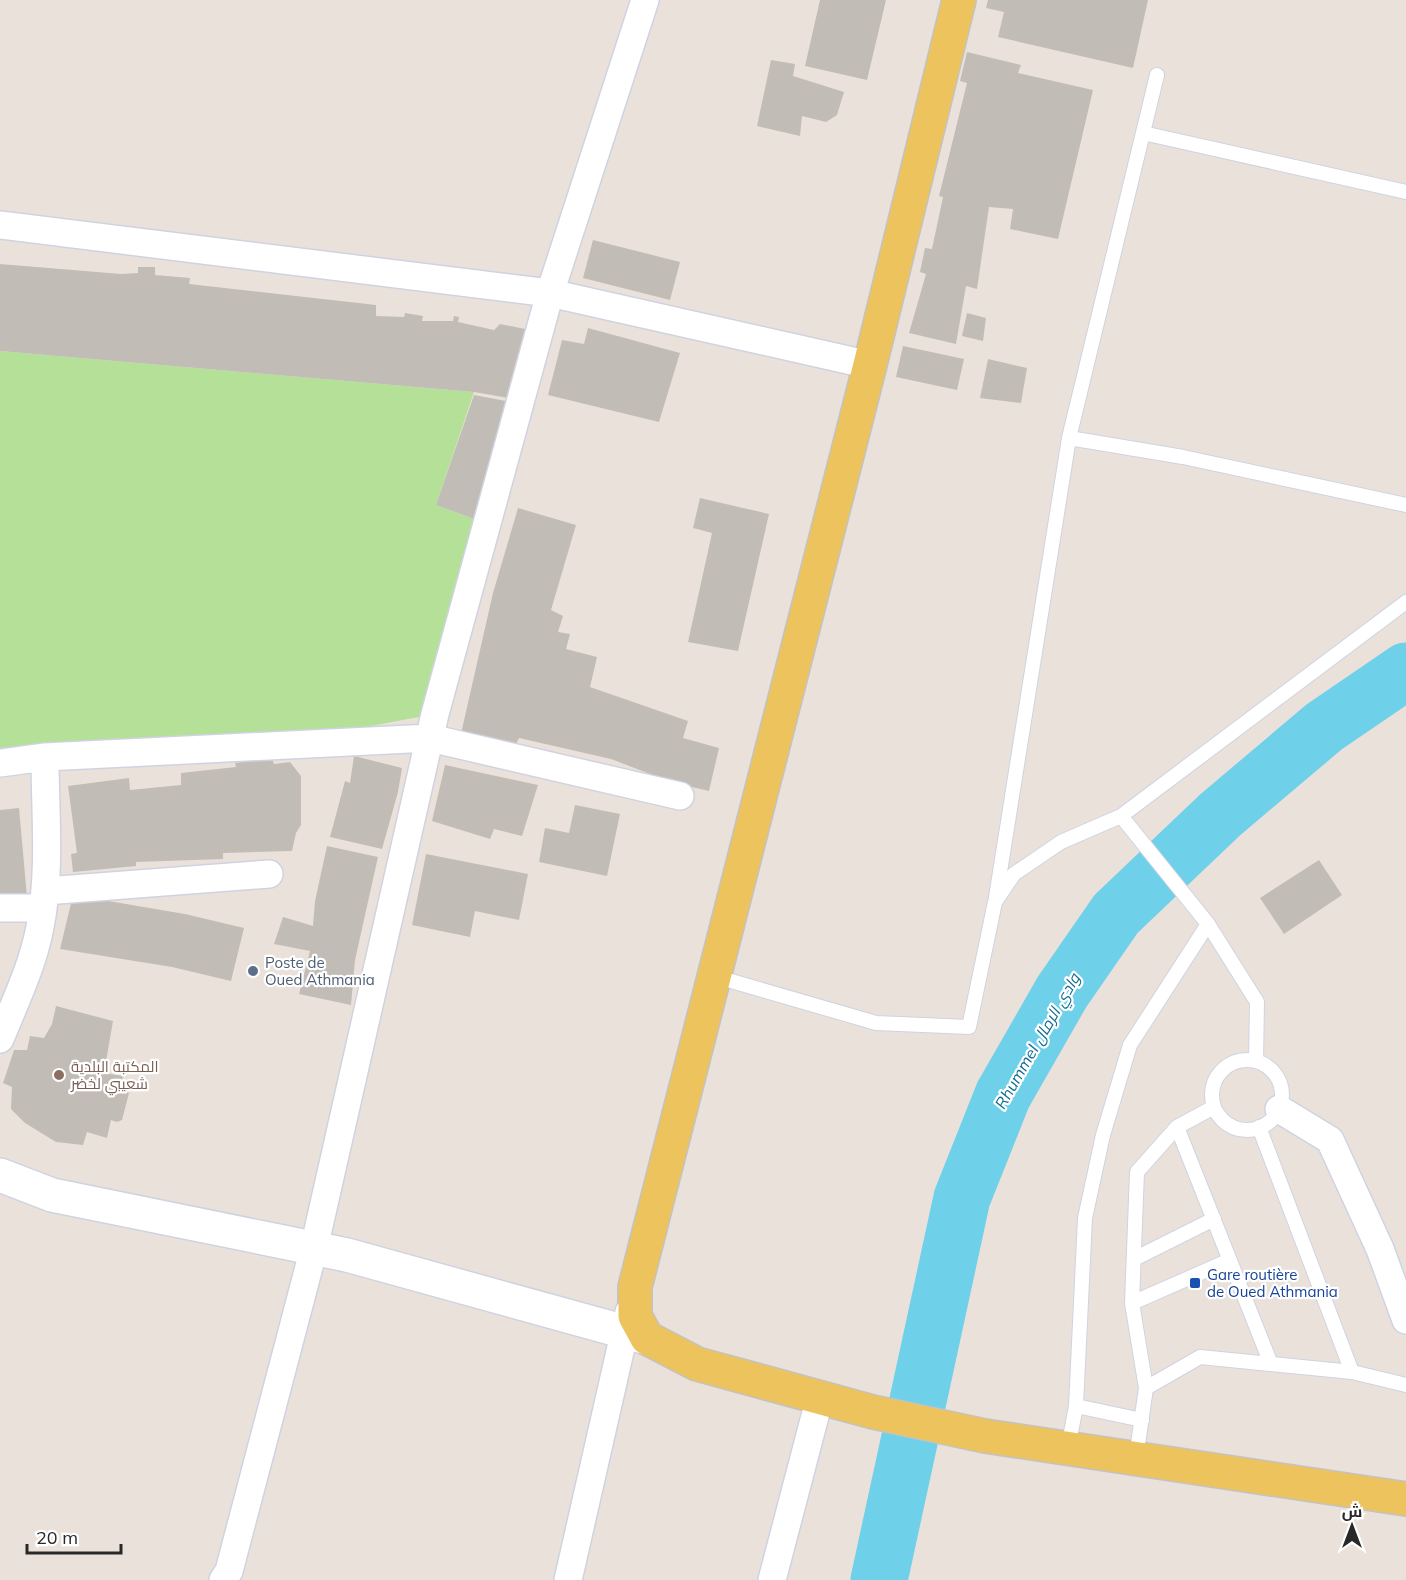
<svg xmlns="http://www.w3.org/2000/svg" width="1406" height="1580" font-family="Mulish,Cairo,sans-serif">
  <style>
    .green { fill: #b4e097 }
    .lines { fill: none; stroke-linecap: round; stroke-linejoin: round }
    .river { stroke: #6fd0ea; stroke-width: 57 }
    .building { fill: #c2bcb7 }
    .lane-casing { stroke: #cfd3e1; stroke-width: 16 }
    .street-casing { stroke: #cfd3e1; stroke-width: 30 }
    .secondary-casing { stroke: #cfd3e1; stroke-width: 36 }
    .primary-casing { stroke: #c3c3c3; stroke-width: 36 }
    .lane { stroke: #fff; stroke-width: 14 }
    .street { stroke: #fff; stroke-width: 27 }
    .secondary { stroke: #fff; stroke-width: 33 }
    .primary { stroke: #ecc35d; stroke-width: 33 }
    .service-dot { fill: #5c6f8a; stroke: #fff; stroke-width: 2 }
    .education-dot { fill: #8d6e63; stroke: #fff; stroke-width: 2 }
    .transit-dot { fill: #1a4fb4; stroke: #fff; stroke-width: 2 }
    .labels { text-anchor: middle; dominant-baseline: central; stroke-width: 4.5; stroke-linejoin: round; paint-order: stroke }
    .service-label { font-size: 15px; fill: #4e5e75; stroke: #fff; text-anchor: start }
    .education-label { font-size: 15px; fill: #785e54; stroke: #fff; text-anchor: start }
    .transit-label { font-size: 15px; fill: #164399; stroke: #fff; text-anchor: start }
    .water-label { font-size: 16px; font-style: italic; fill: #116d93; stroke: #fff }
  </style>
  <rect width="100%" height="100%" fill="#eae2da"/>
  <path class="green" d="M 0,351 L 474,392 L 436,505 L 477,520 L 435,714 L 349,730 L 0,754 Z"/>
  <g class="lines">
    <path class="river" d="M 879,1580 L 962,1198 L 1003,1095 L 1062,992 L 1116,914 L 1220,815 L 1324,727 L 1406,671"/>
  </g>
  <path class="building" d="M 820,0 L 886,0 L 867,80 L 805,66 Z
    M 988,0 L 1148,0 L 1133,68 L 998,37 L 1004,12 L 986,8 Z
    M 967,52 L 1021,65 L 1018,73 L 1093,90 L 1058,239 L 1010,229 L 1013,209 L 989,207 L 977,289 L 966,286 L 956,344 L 909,333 L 926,274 L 920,272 L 925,248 L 932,249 L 943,197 L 939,196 L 967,83 L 960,81 Z
    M 771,60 L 795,64 L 793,76 L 844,92 L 837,115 L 826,122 L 802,116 L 800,136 L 757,126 Z
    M 593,240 L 680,262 L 670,300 L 583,278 Z
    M 0,264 L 121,274 L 138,273 L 138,267 L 155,267 L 155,275 L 190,278 L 189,284 L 376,305 L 376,316 L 404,317 L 405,313 L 423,316 L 422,321 L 453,321 L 454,316 L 459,317 L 458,322 L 494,330 L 500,324 L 530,330 L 514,399 L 474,392 L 0,351 Z
    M 967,313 L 986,318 L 983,341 L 962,336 Z
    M 588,328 L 680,353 L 659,422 L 548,395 L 562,340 L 584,344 Z
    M 903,346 L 964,359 L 957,390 L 896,377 Z
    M 988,359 L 1027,368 L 1021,403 L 980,398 Z
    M 474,395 L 517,403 L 477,520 L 436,505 Z
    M 700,498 L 769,514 L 738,651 L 688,642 L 712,533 L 693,528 Z
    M 518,508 L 576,525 L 551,610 L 563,616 L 558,632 L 570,634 L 566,649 L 597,657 L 590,687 L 688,721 L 683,738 L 719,748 L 709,791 L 671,782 L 611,759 L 519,738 L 515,746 L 460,738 L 493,593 Z
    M 354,756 L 402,768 L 398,792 L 382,849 L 330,837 L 345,781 L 350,783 Z
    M 272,759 L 274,764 L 290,762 L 301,776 L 301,825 L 296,833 L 292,851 L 223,853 L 223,859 L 136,862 L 136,866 L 73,872 L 71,854 L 77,853 L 68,786 L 129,778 L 130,790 L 181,785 L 181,773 L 236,767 L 235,763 Z
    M 445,765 L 538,785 L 522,836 L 494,829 L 490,839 L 432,821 Z
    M 575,805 L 620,814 L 607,876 L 539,862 L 545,828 L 569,833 Z
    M 19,808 L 27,897 L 0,899 L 0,810 Z
    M 327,846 L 378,857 L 355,960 L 351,1005 L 299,994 L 310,951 L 274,944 L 283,917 L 313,926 L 315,901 Z
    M 426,854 L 528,874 L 519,920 L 475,911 L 470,937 L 412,925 Z
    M 1319,860 L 1342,895 L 1284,934 L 1260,898 Z
    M 73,895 L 185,914 L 244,928 L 231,981 L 172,967 L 60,949 Z
    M 56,1006 L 113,1021 L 104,1073 L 123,1076 L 120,1088 L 129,1093 L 122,1120 L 117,1122 L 111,1120 L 107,1138 L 87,1132 L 83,1145 L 56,1142 L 25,1123 L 11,1109 L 12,1087 L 3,1083 L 14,1050 L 27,1050 L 30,1036 L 44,1038 L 52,1024 Z"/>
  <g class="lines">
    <defs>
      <path id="lane" d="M 1143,133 L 1406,192
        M 1069,438 L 1183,457 L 1406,505
        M 1121,816 L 1208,924 L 1257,1002 L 1256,1061
        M 996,897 L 1069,438 L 1157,75
        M 714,976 L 876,1023 L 969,1027 L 995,902 L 1014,874 L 1061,842 L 1121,816 L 1406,602
        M1212 1095a35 35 0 1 1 70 0a35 35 0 1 1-70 0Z
        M 1177,1127 L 1271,1364
        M 1259,1127 L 1352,1372
        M 1134,1259 L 1214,1219
        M 1132,1303 L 1230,1260
        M 1146,1388 L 1132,1303 L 1137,1172 L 1177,1127 L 1214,1107
        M 1076,1406 L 1142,1420
        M 1068,1448 L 1076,1406 L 1085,1218 L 1103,1135 L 1130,1045 L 1208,924
        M 1136,1458 L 1146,1388 L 1200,1357 L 1352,1372 L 1406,1385"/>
      <path id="street" d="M 0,225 L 550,293 L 870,365
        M 0,763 L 45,757 L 430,738 L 680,796
        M 45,891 L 269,874
        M 0,908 L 43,908
        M 0,1039 C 15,1002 33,965 40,927 C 51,872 45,812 45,757
        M 1279,1109 L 1330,1140 L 1380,1249 L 1406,1320
        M 223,1580 L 229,1571 L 314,1248 L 435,714 L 550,293 L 645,0
        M 568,1580 L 629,1312
        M 772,1580 L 820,1397"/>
      <path id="secondary" d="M 0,1175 L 52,1195 L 347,1255 L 647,1338"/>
      <path id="primary" d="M 959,0 L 870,365 L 635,1287 L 635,1316 L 647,1338 L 697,1364 L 873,1412 L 985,1436 L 1406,1499"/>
    </defs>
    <use href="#lane" class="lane-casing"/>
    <use href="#street" class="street-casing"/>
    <use href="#secondary" class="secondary-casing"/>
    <use href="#primary" class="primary-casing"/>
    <use href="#lane" class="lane"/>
    <use href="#street" class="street"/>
    <use href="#secondary" class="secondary"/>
    <use href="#primary" class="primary"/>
  </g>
  <circle class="service-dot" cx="253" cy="971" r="6"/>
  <circle class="education-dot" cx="59" cy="1075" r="6"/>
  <rect class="transit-dot" x="1189" y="1277" width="12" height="12" rx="3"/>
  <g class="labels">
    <g class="service-label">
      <text x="265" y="962">Poste de<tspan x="265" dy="17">Oued Athmania</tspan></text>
    </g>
    <g class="education-label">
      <text x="71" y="1066">المكتبة البلدية<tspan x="71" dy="17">شعيبي لخضر</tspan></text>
    </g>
    <g class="transit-label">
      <text x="1207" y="1274">Gare routière<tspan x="1207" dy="17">de Oued Athmania</tspan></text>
    </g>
    <g class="water-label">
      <text transform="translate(1037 1041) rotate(-60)">Rhummel وادي الرمال</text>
    </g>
  </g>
  <g transform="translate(1352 1526)" stroke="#ffffff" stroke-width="4.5" paint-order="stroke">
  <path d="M0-4.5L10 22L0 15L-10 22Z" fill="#282828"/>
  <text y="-9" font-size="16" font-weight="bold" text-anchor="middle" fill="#282828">ش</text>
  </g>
  <path d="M27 1544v9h94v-9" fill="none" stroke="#282828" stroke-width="3"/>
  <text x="36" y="1544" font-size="18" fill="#282828" stroke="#ffffff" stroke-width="4.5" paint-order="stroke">20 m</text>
</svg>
